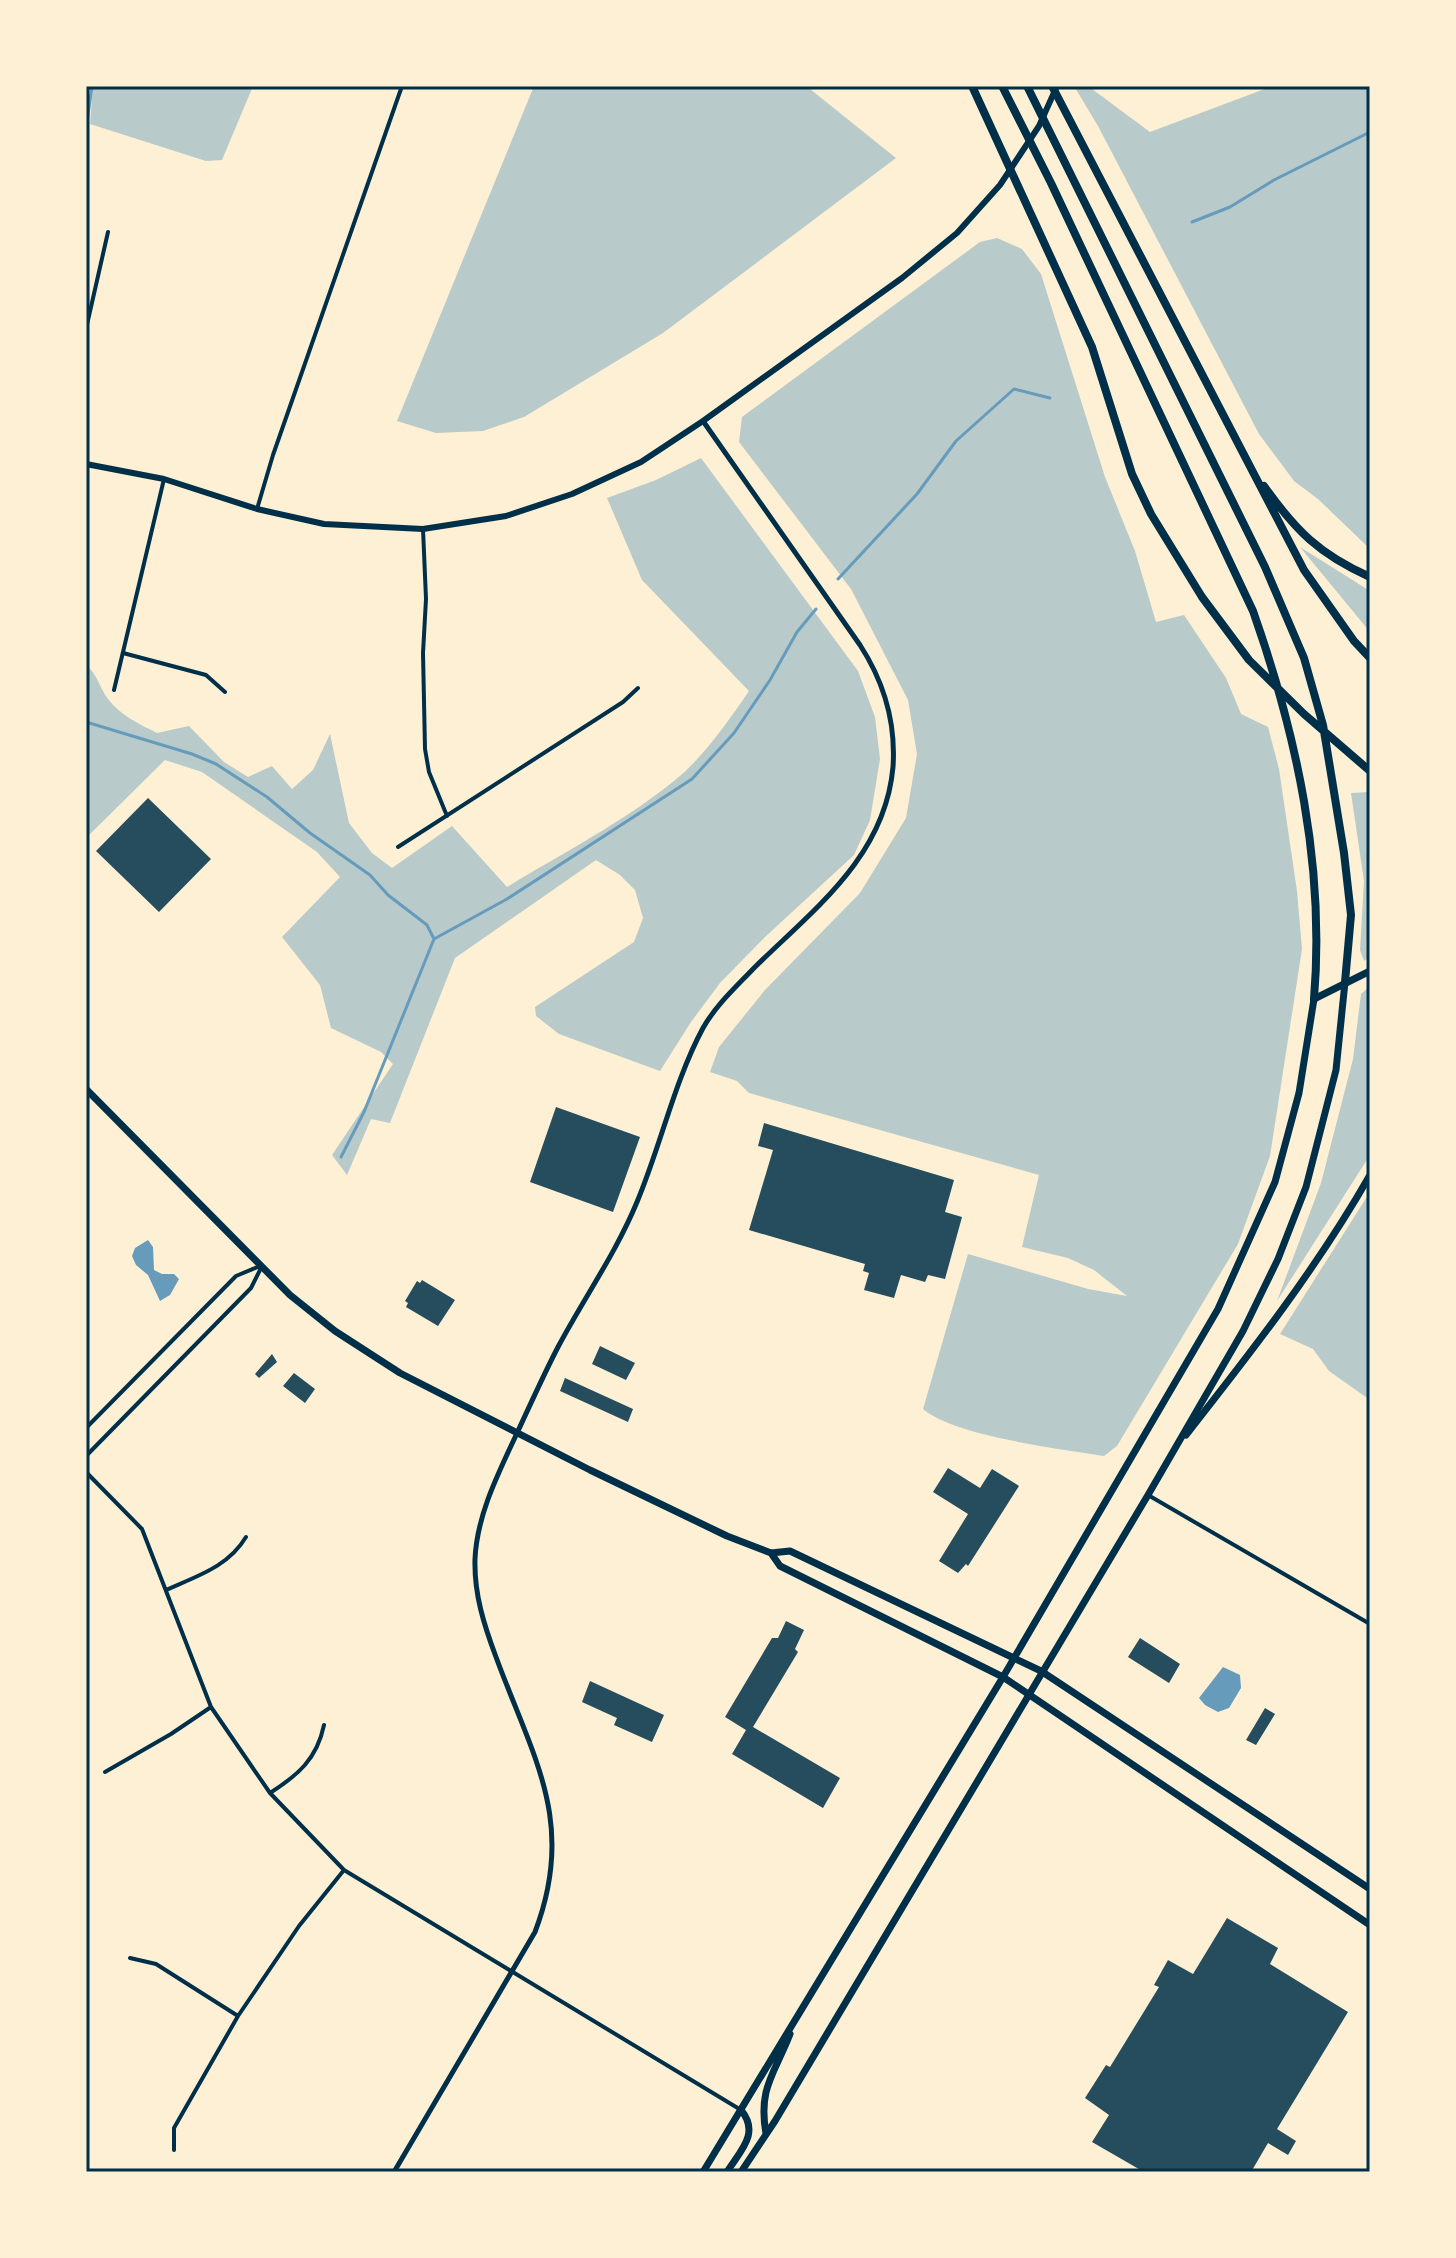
<svg xmlns="http://www.w3.org/2000/svg" width="1456" height="2258" font-family="'Roboto Condensed',sans-serif">
  <style>
    .green { fill: #b9caca }
    .water { fill: #669bbc }
    .lines { fill: none; stroke-linecap: round; stroke-linejoin: round }
    .stream { stroke: #669bbc; stroke-width: 3 }
    .building { fill: #264d5e }
    .minor { stroke: #003049; stroke-width: 4 }
    .tertiary { stroke: #003049; stroke-width: 5 }
    .secondary { stroke: #003049; stroke-width: 6 }
    .primary { stroke: #003049; stroke-width: 7 }
    .trunk { stroke: #003049; stroke-width: 7 }
    .motorway { stroke: #003049; stroke-width: 8 }
    .neatline { fill: none; stroke: #003049; stroke-width: 3 }
  </style>
  <rect width="100%" height="100%" fill="#fdf0d5"/>
  <path class="green" d="M 93,86 L 253,86 L 222,160 L 206,161 L 90,124 Z
    M 534,86 L 811,86 L 810,89 L 896,158 L 663,333 L 524,417 L 483,431 L 436,433 L 397,421 Z
    M 1074,86 L 1088,86 L 1150,132 L 1273,86 L 1370,86 L 1370,549 L 1318,499 L 1294,481 L 1259,434 L 1098,126 Z
    M 997,238 L 1022,249 L 1041,274 L 1105,477 L 1135,551 L 1156,622 L 1184,615 L 1226,678 L 1241,714 L 1268,727 L 1279,769 L 1297,891 L 1302,949 L 1270,1156 L 1238,1244 L 1117,1446 L 1104,1456 C 1061,1449 954,1436 923,1409 L 968,1254 L 1088,1289 L 1127,1296 L 1094,1270 L 1068,1258 L 1022,1247 L 1039,1175 L 749,1093 L 737,1081 L 710,1072 L 719,1047 L 765,990 L 860,893 L 906,818 L 917,754 L 908,700 L 851,589 L 739,442 L 742,417 L 980,242 Z
    M 701,458 L 858,671 L 875,717 L 880,759 L 870,820 L 854,855 L 765,937 L 720,983 L 691,1022 L 660,1071 L 559,1034 L 536,1016 L 535,1007 L 634,942 L 643,918 L 635,890 L 620,875 L 596,860 L 455,958 L 390,1123 L 371,1119 L 347,1175 L 332,1155 L 393,1064 L 381,1052 L 331,1028 L 320,985 L 282,937 L 340,877 L 317,852 L 202,772 L 165,760 L 86,838 L 86,665 C 98,675 99,687 108,699 C 120,715 139,724 157,733 L 189,726 L 224,762 L 248,777 L 272,766 L 292,789 L 313,770 L 330,734 L 349,823 L 372,853 L 392,868 L 452,826 L 507,887 C 563,853 623,822 674,781 C 701,760 730,719 749,691 L 642,580 L 607,498 L 656,480 Z
    M 1300,547 L 1370,591 L 1370,632 Z
    M 1370,792 L 1370,957 L 1364,961 L 1360,950 L 1364,881 L 1351,793 Z
    M 1370,986 L 1370,1155 L 1277,1301 L 1321,1183 L 1353,1059 L 1361,994 Z
    M 1370,1192 L 1370,1400 L 1329,1371 L 1313,1349 L 1280,1334 Z"/>
  <path class="water" d="M 148,1240 L 153,1247 L 154,1270 L 162,1274 L 174,1274 L 179,1279 L 170,1295 L 160,1301 L 148,1275 L 136,1265 L 132,1256 L 135,1248 Z
    M 1223,1667 L 1240,1675 L 1241,1688 L 1229,1708 L 1218,1712 L 1205,1705 L 1199,1698 Z"/>
  <g class="lines">
    <path class="stream" d="M 86,130 L 92,86
      M 1192,222 L 1230,207 L 1274,180 L 1370,132
      M 838,579 L 917,494 L 956,441 L 1014,389 L 1050,398
      M 86,722 L 192,754 L 216,764 L 267,797 L 310,833 L 370,875 L 388,895 L 427,925 L 434,939
      M 434,939 L 507,899 L 692,779 L 734,733 L 770,680 L 797,632 L 816,609
      M 341,1157 L 364,1112 L 434,939"/>
  </g>
  <path class="building" d="M 148,798 L 211,859 L 159,912 L 96,851 Z
    M 556,1107 L 640,1137 L 613,1212 L 530,1182 Z
    M 764,1123 L 954,1180 L 945,1212 L 962,1217 L 945,1279 L 928,1275 L 925,1282 L 901,1275 L 894,1298 L 864,1290 L 869,1273 L 863,1271 L 865,1264 L 749,1230 L 773,1150 L 758,1146 Z
    M 422,1280 L 455,1300 L 438,1326 L 406,1307 L 408,1303 L 405,1301 L 417,1281 L 420,1283 Z
    M 600,1346 L 635,1363 L 626,1380 L 592,1364 Z
    M 272,1354 L 277,1362 L 259,1378 L 255,1374 Z
    M 294,1373 L 315,1389 L 305,1403 L 283,1386 Z
    M 565,1378 L 633,1409 L 628,1422 L 560,1391 Z
    M 948,1468 L 980,1488 L 992,1469 L 1019,1486 L 968,1566 L 966,1564 L 958,1573 L 939,1561 L 968,1514 L 933,1492 Z
    M 786,1621 L 804,1630 L 795,1649 L 798,1652 L 753,1727 L 840,1778 L 823,1808 L 732,1754 L 746,1730 L 725,1717 L 772,1638 L 778,1638 Z
    M 1140,1638 L 1180,1664 L 1169,1683 L 1128,1657 Z
    M 590,1681 L 664,1715 L 652,1742 L 614,1725 L 617,1718 L 582,1702 Z
    M 1265,1708 L 1275,1714 L 1256,1745 L 1246,1740 Z
    M 1227,1918 L 1278,1948 L 1270,1964 L 1348,2012 L 1277,2129 L 1296,2141 L 1288,2155 L 1268,2143 L 1251,2172 L 1144,2172 L 1092,2142 L 1109,2115 L 1085,2098 L 1106,2065 L 1110,2067 L 1159,1987 L 1154,1985 L 1168,1960 L 1193,1974 Z"/>
  <g class="lines">
    <path class="minor" d="M 86,329 L 108,232
      M 257,509 L 273,455 L 402,86
      M 423,529 L 426,599 L 423,653 L 425,749 L 429,772 L 447,816
      M 123,653 L 206,675 L 225,692
      M 114,690 L 164,479
      M 398,847 L 623,702 L 638,688
      M 86,1428 L 236,1276 L 260,1266
      M 86,1456 L 251,1288 L 261,1268
      M 86,1472 L 142,1529 L 211,1707 L 270,1793 L 344,1870 L 741,2110
      M 1148,1495 L 1370,1624
      M 166,1590 C 197,1576 228,1567 246,1537
      M 105,1772 L 171,1734 L 211,1707
      M 270,1793 C 298,1775 317,1759 324,1725
      M 130,1958 L 156,1964 L 238,2016
      M 174,2150 L 174,2128 L 238,2016 L 299,1926 L 344,1870"/>
    <path class="tertiary" d="M 394,2172 L 535,1932 C 577,1822 533,1758 496,1657 C 484,1625 474,1594 475,1559 C 477,1514 499,1472 518,1431 C 531,1403 544,1374 558,1347 C 584,1298 616,1253 637,1202 C 661,1145 674,1082 703,1028 C 716,1005 736,987 754,968 C 814,909 885,857 893,767 C 896,723 884,682 860,645 L 703,421"/>
    <path class="secondary" d="M 86,464 L 164,479 L 257,509 L 324,524 L 423,529 L 506,516 L 572,494 L 641,462 L 703,421 L 902,278 L 957,233 L 1000,185 L 1039,126 L 1057,86"/>
    <path class="primary" d="M 1314,999 L 1370,971
      M 86,1089 L 290,1295 L 335,1331 L 400,1373 L 590,1470 L 727,1536 L 771,1553 L 790,1551 L 1041,1671 L 1370,1889
      M 1186,1435 C 1252,1351 1317,1268 1370,1175
      M 771,1553 L 780,1566 L 1003,1677 L 1370,1925"/>
    <path class="trunk" d="M 766,2134 C 758,2088 774,2075 790,2034
      M 703,2172 L 1003,1677 L 1218,1309 L 1275,1182 L 1299,1093 L 1314,999
      M 727,2172 C 741,2150 760,2133 741,2110
      M 741,2172 L 775,2121 L 1148,1495 L 1243,1331 L 1278,1259 L 1306,1187 L 1336,1070 L 1345,982"/>
    <path class="motorway" d="M 972,86 L 1092,347 L 1132,474 L 1151,514 L 1202,597 L 1249,660 L 1304,714 L 1370,771
      M 1002,86 L 1051,183 L 1253,611 C 1297,736 1325,866 1314,999
      M 1027,86 L 1265,567 L 1304,658 L 1323,725 L 1344,853 L 1351,915 L 1345,982
      M 1052,86 L 1304,570 L 1354,641 L 1370,658
      M 1264,486 C 1296,531 1319,554 1370,577"/>
  </g>
  <rect width="1456" height="2258" fill="none" stroke="#fdf0d5" stroke-width="176"/>
  <rect x="88" y="88" width="1280" height="2082" class="neatline"/>
</svg>
